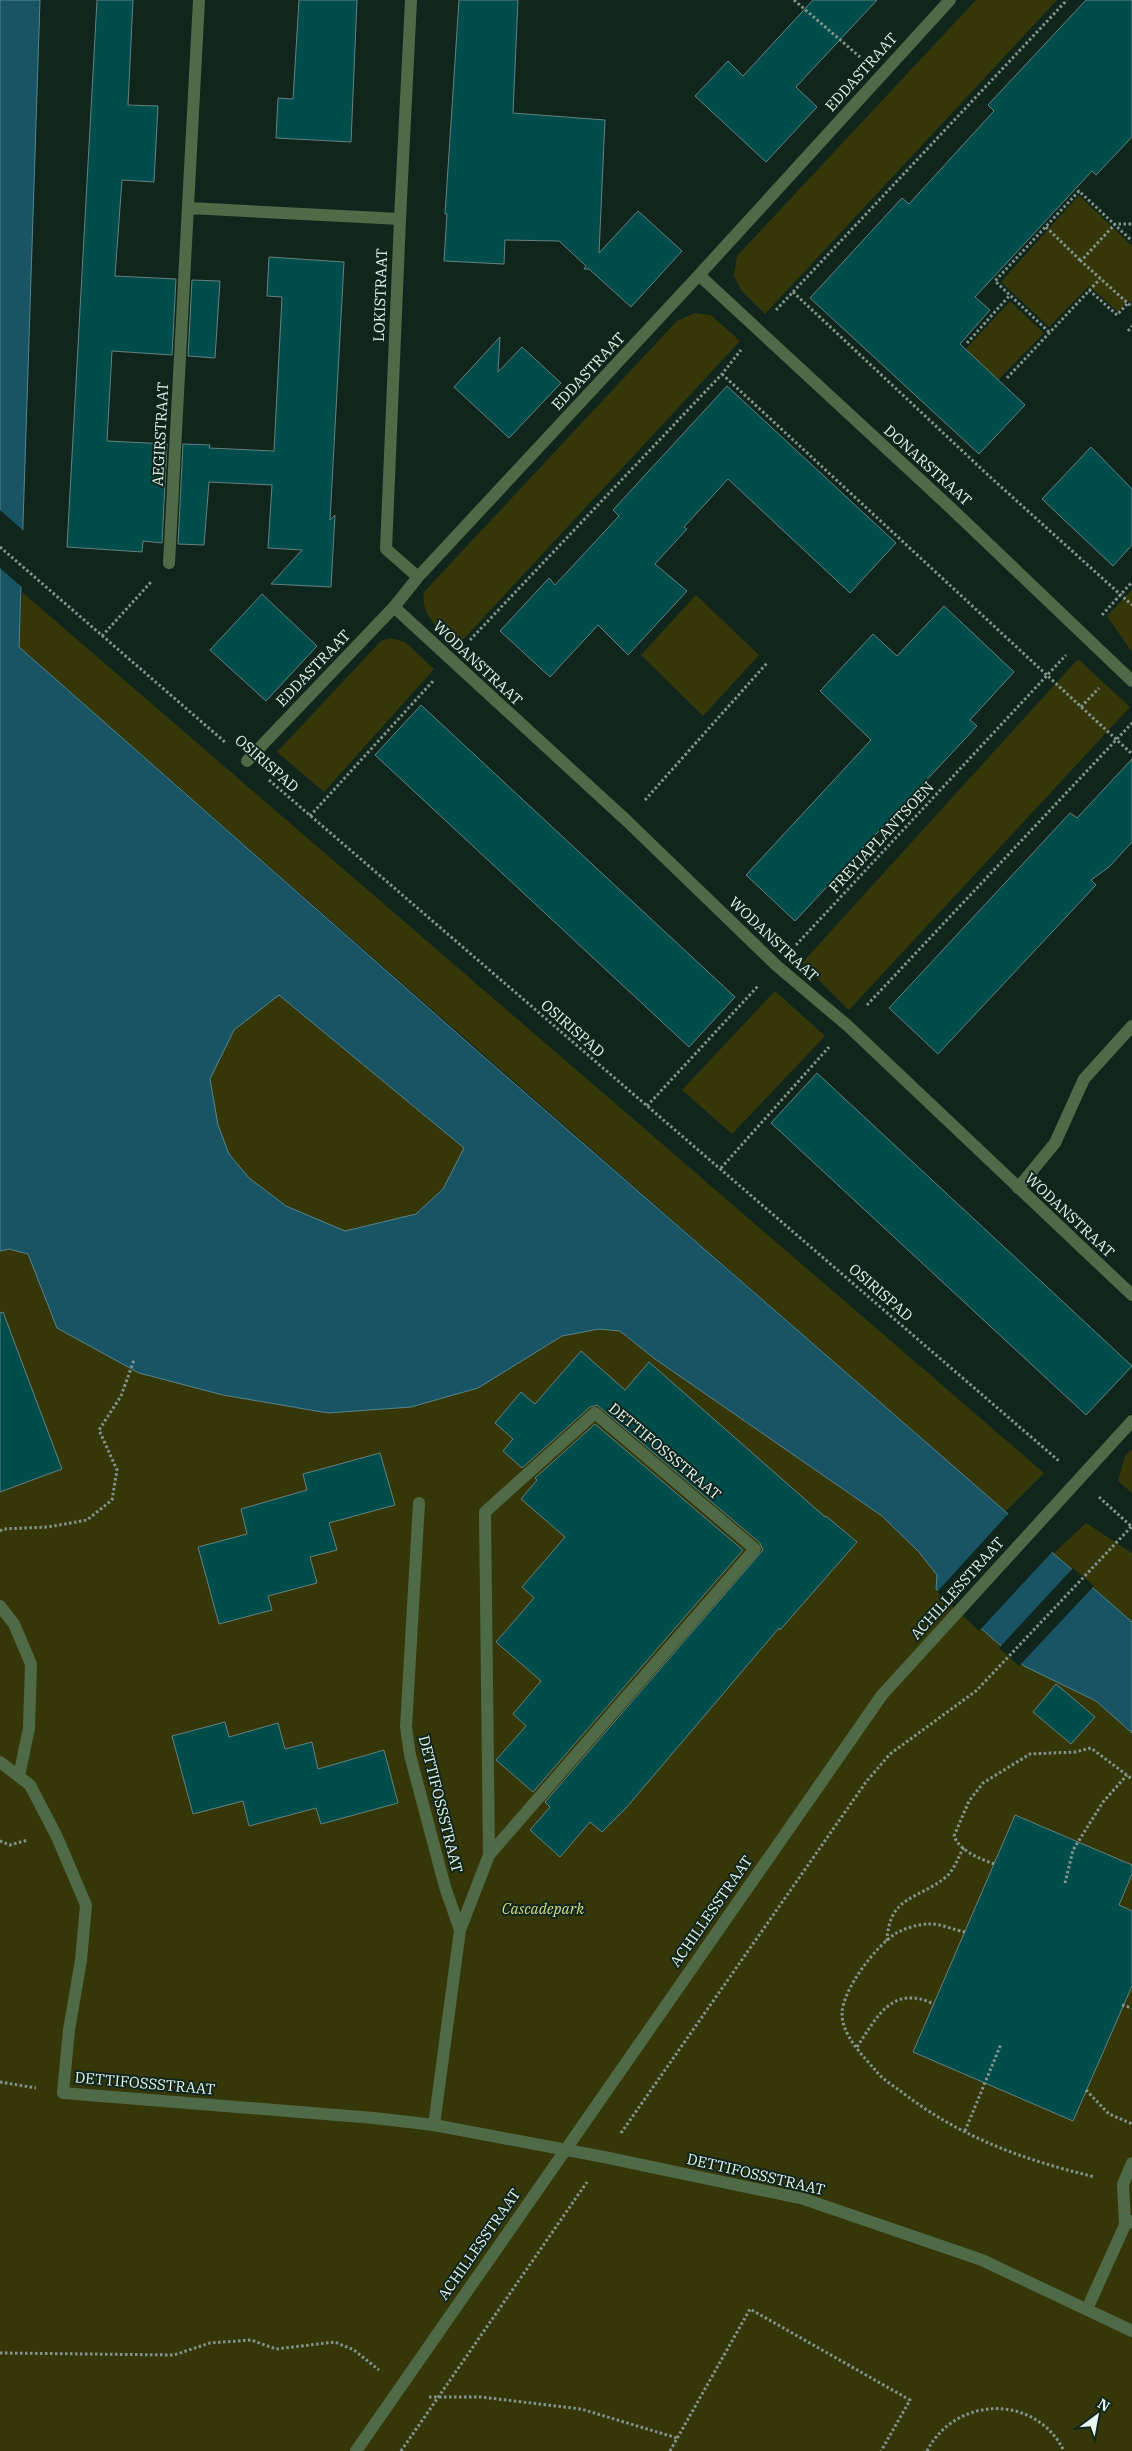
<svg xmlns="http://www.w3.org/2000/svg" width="1132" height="2451" font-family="'IBM Plex Serif',serif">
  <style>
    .green { fill: #363709 }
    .water { fill: #185464; stroke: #56848e; fill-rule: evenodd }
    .pier { fill: #10261d }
    .building { fill: #004d4c; stroke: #658180 }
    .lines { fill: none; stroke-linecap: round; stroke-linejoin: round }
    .path { stroke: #83948d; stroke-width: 3; stroke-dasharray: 2.5 2.5; stroke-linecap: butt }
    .service { stroke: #4f6a46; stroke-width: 12 }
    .minor { stroke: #4f6a46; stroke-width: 12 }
    .labels { text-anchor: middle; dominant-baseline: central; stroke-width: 4; stroke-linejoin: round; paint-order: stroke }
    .street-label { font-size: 15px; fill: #e8f5ef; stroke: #10261d }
    .park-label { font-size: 15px; font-style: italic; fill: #d9dd84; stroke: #10261d }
  </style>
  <rect width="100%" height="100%" fill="#10261d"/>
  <path class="green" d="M 976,0 L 1057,0 L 765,314 L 741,290 L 734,276 L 737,256 Z
    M 1079,195 L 1132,246 L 1132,303 L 1128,301 L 1118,312 L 1089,286 L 1049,327 L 1001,282 Z
    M 1010,301 L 1044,333 L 998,380 L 965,350 Z
    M 695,313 L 711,315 L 740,341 L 458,645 C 441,629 420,618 424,592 L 677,321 Z
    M 1132,590 L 1132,652 L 1107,616 Z
    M 22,592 L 1044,1473 L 1005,1512 L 19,647 Z
    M 696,595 L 759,655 L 703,716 L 641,655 Z
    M 390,638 L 405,642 L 434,669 L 324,792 L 277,752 L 381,641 Z
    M 1078,659 L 1130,707 L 849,1010 L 802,963 Z
    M 0,746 L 1132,1705 L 1132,2451 L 0,2451 Z
    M 775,991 L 825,1036 L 732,1134 L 682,1090 Z
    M 1132,1449 L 1132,1493 L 1118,1481 L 1125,1456 Z
    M 1086,1523 L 1132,1553 L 1132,1622 L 1053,1554 Z"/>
  <path class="water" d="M 0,0 L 40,0 L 19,647 L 492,1064 L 1132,1622 L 1132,1733 L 1096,1701 L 1024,1666 L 936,1589 L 937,1575 L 919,1552 L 882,1516 L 655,1359 L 620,1331 L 599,1329 L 562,1336 L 478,1388 L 411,1407 L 328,1413 L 223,1395 L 139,1373 L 57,1328 L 28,1254 L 9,1249 L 0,1251 ZM 279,995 L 464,1148 L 443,1189 L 416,1214 L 345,1231 L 286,1206 L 249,1178 L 229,1154 L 218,1125 L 210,1079 L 234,1030 Z"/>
  <path class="pier" d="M 0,510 L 26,533 L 25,590 L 0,568 Z
    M 1009,1513 L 1053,1551 L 979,1631 L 937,1592 Z
    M 1073,1568 L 1094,1586 L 1019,1666 L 999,1648 Z"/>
  <path class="building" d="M 97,0 L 133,0 L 128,105 L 158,106 L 154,182 L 122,180 L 115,276 L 176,279 L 172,355 L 112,351 L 107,441 L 167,444 L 162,543 L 143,541 L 142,552 L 67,547 Z
    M 299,0 L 357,0 L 351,142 L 276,138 L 278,98 L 293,99 Z
    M 459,0 L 518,0 L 513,113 L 605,120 L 599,253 L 638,211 L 682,251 L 631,307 L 589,269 L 584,269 L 586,266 L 559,241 L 505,240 L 504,264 L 444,261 L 447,214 L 445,214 Z
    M 813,0 L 877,0 L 796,87 L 817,107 L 766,162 L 695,96 L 728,61 L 743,76 Z
    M 1086,0 L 1132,0 L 1132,137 L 1096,175 L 1092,171 L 975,297 L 990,310 L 960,344 L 1025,405 L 979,454 L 810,298 L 902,198 L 909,204 L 951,158 L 994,111 L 988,105 Z
    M 269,257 L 344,262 L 330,520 L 335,515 L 331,587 L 271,584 L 302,550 L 268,548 L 272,485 L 209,482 L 204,545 L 178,544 L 183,444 L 210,445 L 209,448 L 274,451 L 282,297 L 267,296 Z
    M 192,280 L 220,281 L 215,358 L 188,356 Z
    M 500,337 L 498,372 L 522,347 L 561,383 L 509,438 L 454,387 Z
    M 727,386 L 896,543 L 850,593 L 728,479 L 684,527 L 687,529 L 655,564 L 687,591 L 628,655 L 598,625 L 550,677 L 500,631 L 549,578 L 555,585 L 619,516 L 613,510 Z
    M 1091,447 L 1132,489 L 1132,545 L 1113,566 L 1042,499 Z
    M 262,594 L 317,646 L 266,701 L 210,650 Z
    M 944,606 L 1014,672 L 970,720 L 977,726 L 795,921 L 746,875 L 871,740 L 820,691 L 873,634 L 897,656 Z
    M 421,705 L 735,997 L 689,1047 L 375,755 Z
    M 1132,759 L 1132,842 L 1109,867 L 1091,880 L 1096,885 L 938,1054 L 889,1008 L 1070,813 L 1077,818 Z
    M 817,1073 L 1132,1366 L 1086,1415 L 771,1123 Z
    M 3,1312 L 62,1469 L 0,1492 L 0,1313 Z
    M 581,1351 L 625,1390 L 649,1362 L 825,1517 L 826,1516 L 857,1542 L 780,1630 L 779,1628 L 626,1808 L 602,1832 L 590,1822 L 560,1857 L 530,1830 L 550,1807 L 545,1802 L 763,1550 L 760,1543 L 597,1405 L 590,1407 L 522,1468 L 503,1451 L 513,1439 L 495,1423 L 521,1392 L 535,1404 Z
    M 595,1424 L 743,1550 L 533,1792 L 496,1760 L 526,1726 L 513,1714 L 541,1681 L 496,1642 L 534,1598 L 522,1587 L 565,1537 L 521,1499 L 537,1480 L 535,1478 Z
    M 380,1453 L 395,1505 L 329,1523 L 337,1550 L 310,1557 L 317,1583 L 268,1596 L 272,1610 L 219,1624 L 198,1547 L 247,1534 L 241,1509 L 307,1490 L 303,1474 Z
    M 1056,1684 L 1095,1717 L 1071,1744 L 1033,1712 Z
    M 225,1722 L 229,1737 L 278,1723 L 285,1749 L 312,1742 L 318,1769 L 384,1750 L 398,1803 L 321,1824 L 316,1808 L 249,1826 L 243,1801 L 193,1814 L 172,1736 Z
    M 1015,1815 L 1132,1865 L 1132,1874 L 1119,1905 L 1132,1911 L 1132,1986 L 1073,2121 L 913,2052 Z"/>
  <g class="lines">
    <path class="path" d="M 794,0 L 860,57
      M 1131,224 L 1115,224 L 1081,261 L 1132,307
      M 1046,227 L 1081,261
      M 1089,290 L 1117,315 L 1128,303
      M 793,292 L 988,475 L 1132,605
      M 776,310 L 1067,0
      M 1128,331 L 1132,326
      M 1049,332 L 995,281 L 1079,191 L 1132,241
      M 967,343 L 1010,295
      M 722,374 L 1132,754
      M 1007,378 L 1100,279
      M 0,547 L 226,743
      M 1102,615 L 1132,582
      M 102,636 L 151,582
      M 470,640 L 722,374 L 741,350
      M 1081,707 L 1099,688
      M 269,780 L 1059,1461
      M 645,800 L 767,663
      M 310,816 L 434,680
      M 796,945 L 1066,655
      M 867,1005 L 1132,723
      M 647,1106 L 758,986
      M 721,1168 L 829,1047
      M 1099,1497 L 1132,1527
      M 0,1531 L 3,1529 L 48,1527 L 87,1520 L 112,1500 L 117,1470 L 99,1430 L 121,1396 L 134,1360
      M 0,1841 L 10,1845 L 28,1840
      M 994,1864 C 980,1859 960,1851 954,1836 L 969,1801 L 983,1783 L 1030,1754 L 1075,1752 L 1091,1748 L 1132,1779
      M 1065,1883 L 1073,1850 L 1103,1802 L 1127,1775
      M 965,1932 C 954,1930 939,1923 928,1924 C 919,1924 902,1929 895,1934 C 876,1946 842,1990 842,2014 C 842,2035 863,2056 876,2071 C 883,2080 894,2086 903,2093 C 962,2138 1024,2160 1095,2177
      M 887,1941 C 889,1895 918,1900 946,1877 C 955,1869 958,1857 964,1847
      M 1122,2005 L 1132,2008
      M 857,2047 C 877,2017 892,1984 934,2004
      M 0,2082 L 36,2088
      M 1086,2090 L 1109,2114 L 1132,2124
      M 965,2131 L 1001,2044
      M 621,2133 L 866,1782 L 890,1754 L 976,1691 L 1132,1526
      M 0,2353 L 174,2355 L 210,2343 L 251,2340 L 276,2349 L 335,2342 L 354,2350 L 379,2370
      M 429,2397 L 481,2397 L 581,2409 L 677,2438
      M 401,2451 L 587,2182
      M 670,2451 L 750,2309 L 910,2400 L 881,2451
      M 927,2451 C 956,2395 1036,2394 1064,2451"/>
    <path class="service" d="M 1018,1188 L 1055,1143 L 1084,1079 L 1132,1026
      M 1125,2225 L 1123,2184 L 1132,2163
      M 1087,2309 L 1125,2225 L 1132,2221"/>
    <path class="minor" d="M 411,0 L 400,219 L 386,549 L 418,577
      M 189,208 L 400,219
      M 699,275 L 954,511 L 1132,681
      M 169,563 L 199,0
      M 394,607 L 627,821 L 777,966 L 848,1026 L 1132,1295
      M 247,761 L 394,607 L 418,577 L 699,275 L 950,0
      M 419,1503 L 406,1727 L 410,1755 L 445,1887 L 460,1930 L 434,2125
      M 0,1606 L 14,1624 L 31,1664 L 29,1728 L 19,1776
      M 0,1762 L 30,1785 L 57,1837 L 86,1905 L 81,1960 L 69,2030 L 63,2093 L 374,2118 L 434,2125 L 604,2157 L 804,2199 L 982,2260 L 1132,2331
      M 460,1930 L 489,1855 L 755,1549 L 595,1413 L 485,1512 L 489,1855
      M 356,2451 L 882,1695 L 1132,1421"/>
  </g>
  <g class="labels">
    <g class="street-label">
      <text transform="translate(861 72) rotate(-48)">EDDASTRAAT</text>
      <text transform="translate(380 295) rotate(-88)">LOKISTRAAT</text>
      <text transform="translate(588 371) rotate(-47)">EDDASTRAAT</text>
      <text transform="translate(160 434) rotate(-87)">AEGIRSTRAAT</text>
      <text transform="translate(928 465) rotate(42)">DONARSTRAAT</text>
      <text transform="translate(478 663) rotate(43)">WODANSTRAAT</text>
      <text transform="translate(313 668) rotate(-46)">EDDASTRAAT</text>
      <text transform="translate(267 763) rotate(41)">OSIRISPAD</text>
      <text transform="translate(881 837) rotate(-47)">FREYJAPLANTSOEN</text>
      <text transform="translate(774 939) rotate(43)">WODANSTRAAT</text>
      <text transform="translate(573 1028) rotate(41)">OSIRISPAD</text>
      <text transform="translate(1070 1215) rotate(43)">WODANSTRAAT</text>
      <text transform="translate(881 1292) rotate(41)">OSIRISPAD</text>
      <text transform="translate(665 1451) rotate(40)">DETTIFOSSSTRAAT</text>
      <text transform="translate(957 1588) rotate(-48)">ACHILLESSTRAAT</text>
      <text transform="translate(441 1804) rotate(76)">DETTIFOSSSTRAAT</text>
      <text transform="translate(711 1911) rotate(-55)">ACHILLESSTRAAT</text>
      <text transform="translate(145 2083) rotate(5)">DETTIFOSSSTRAAT</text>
      <text transform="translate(756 2174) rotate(13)">DETTIFOSSSTRAAT</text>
      <text transform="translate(479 2244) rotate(-55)">ACHILLESSTRAAT</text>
    </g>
    <g class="park-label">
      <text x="543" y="1908">Cascadepark</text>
    </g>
  </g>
  <g transform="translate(1097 2416) rotate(32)" stroke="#10261d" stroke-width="4" paint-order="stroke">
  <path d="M0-4L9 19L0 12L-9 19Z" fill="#e8f5ef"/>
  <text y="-8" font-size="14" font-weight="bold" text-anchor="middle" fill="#e8f5ef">N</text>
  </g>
</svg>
